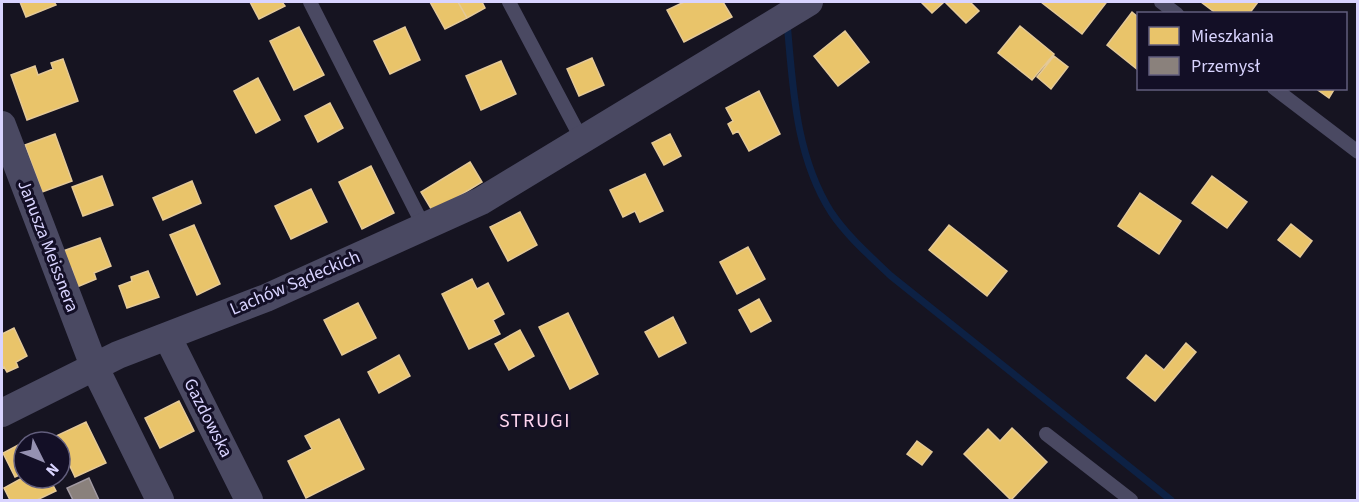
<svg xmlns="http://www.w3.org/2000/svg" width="1359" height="502" font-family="'Source Sans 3',sans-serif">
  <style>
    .homes { fill: #e9c46a; stroke: #e4c997; stroke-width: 1.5 }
    .industry { fill: #8a817c; stroke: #a29aa3; stroke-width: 1.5 }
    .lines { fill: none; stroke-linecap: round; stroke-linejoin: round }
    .stream { stroke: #0d2144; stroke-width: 7 }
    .lane { stroke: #4a4962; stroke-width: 14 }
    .street { stroke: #4a4962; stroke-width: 28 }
    .labels { text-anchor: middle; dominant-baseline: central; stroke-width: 6; stroke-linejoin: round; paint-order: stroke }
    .street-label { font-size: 18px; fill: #d9d4ff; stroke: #130f26 }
    .neighbourhood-label { font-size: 20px; letter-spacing: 1.5px; fill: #ffd6f0; stroke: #130f26 }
  </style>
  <rect width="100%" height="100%" fill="#161421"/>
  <path class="homes" d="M 20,2 L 54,2 L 56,5 L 26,17 Z
    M 250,2 L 282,2 L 285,6 L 259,19 Z
    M 430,2 L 458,2 L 467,18 L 445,29 Z
    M 458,2 L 482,2 L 485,8 L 467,18 Z
    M 684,2 L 723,2 L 732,17 L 684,42 L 667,10 Z
    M 921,2 L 944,2 L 932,13 Z
    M 945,2 L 970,2 L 979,11 L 966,23 Z
    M 1041,2 L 1103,2 L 1106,3 L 1082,34 Z
    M 1201,2 L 1258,2 L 1249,14 L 1217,14 Z
    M 1132,12 L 1138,17 L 1138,70 L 1107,45 Z
    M 1020,26 L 1054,54 L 1032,80 L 998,53 Z
    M 299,27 L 324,75 L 294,90 L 270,41 Z
    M 405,27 L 420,60 L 390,74 L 374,41 Z
    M 845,31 L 869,62 L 838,86 L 814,56 Z
    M 1054,56 L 1068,67 L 1051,89 L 1037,77 Z
    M 592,58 L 604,85 L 579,96 L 567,69 Z
    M 63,59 L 78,101 L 27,120 L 11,75 L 35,66 L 38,75 L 53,69 L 51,63 Z
    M 501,61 L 516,94 L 481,110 L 466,76 Z
    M 258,78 L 280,120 L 256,133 L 234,91 Z
    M 1315,88 L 1335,88 L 1329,98 Z
    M 759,91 L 780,134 L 749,151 L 738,131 L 733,134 L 728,124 L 733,121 L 726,108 Z
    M 330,103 L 343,128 L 318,142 L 305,116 Z
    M 55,134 L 72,181 L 42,192 L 25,145 Z
    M 670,134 L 681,156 L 664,165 L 652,143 Z
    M 470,162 L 482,182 L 433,212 L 421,192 Z
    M 371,166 L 394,213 L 362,229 L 339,182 Z
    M 645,174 L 663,211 L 640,222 L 635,211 L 623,217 L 610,190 Z
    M 102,176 L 113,205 L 83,216 L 72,187 Z
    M 1212,176 L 1247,202 L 1227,228 L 1192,203 Z
    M 192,181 L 201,203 L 163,220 L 153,198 Z
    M 311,189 L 327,222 L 291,239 L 275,206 Z
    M 1140,193 L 1181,221 L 1159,254 L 1118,226 Z
    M 520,212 L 537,245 L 508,261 L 490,227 Z
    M 1291,224 L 1312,241 L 1300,257 L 1278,240 Z
    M 194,225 L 220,284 L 197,295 L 170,235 Z
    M 949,225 L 1007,271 L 987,296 L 929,250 Z
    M 100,238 L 111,266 L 94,273 L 96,279 L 77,287 L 72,268 L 70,269 L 63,251 Z
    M 748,247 L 765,279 L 737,294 L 720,262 Z
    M 148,271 L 159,297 L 127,308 L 119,286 L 132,281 L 131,277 Z
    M 472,279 L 477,289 L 488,283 L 504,314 L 493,320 L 500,334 L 469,349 L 442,294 Z
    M 759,299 L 771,321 L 751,332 L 739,310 Z
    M 358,303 L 376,338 L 342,355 L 324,320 Z
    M 568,313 L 598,374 L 570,389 L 539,327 Z
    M 673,317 L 686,343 L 659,357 L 645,332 Z
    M 14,328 L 27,356 L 16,362 L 18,367 L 7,372 L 4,367 L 2,368 L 2,334 Z
    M 520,330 L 534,356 L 509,370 L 495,344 Z
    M 1186,343 L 1196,352 L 1155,401 L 1127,378 L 1146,355 L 1164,370 Z
    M 399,355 L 410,376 L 379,393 L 368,372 Z
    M 179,401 L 194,431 L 160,448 L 145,418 Z
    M 339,419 L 364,469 L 306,498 L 288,461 L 312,449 L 305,436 Z
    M 86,422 L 106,463 L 75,477 L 56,436 Z
    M 1012,428 L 1047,462 L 1011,500 L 964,454 L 988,429 L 1000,441 Z
    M 917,441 L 932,452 L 922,465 L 907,454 Z
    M 24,442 L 24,473 L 15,477 L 3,453 Z
    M 24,477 L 49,478 L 56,491 L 37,500 L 10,500 L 4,488 Z"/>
  <path class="industry" d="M 89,478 L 99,500 L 73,500 L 67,488 Z"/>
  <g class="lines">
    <path class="stream" d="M 787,22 C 793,87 795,155 831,212 C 847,236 870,256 891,276 L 1171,500"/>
    <path class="lane" d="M 310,2 L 424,227
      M 509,2 L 582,140
      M 1161,2 L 1177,14
      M 1274,88 L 1358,152
      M 1046,434 L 1131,500"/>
    <path class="street" d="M 2,125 L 94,366 L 160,500
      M 167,336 L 249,500
      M 2,413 L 118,355 L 266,298 L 481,201 L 809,2"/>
  </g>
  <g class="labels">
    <g class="street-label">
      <text transform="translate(48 246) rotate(69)">Janusza Meissnera</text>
      <text transform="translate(295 283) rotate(-23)">Lachów Sądeckich</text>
      <text transform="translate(208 418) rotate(63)">Gazdowska</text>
    </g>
    <g class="neighbourhood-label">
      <text x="535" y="421">STRUGI</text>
    </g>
  </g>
  <rect width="1359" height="502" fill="none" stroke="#d9d4ff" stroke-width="6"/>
  <rect x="1137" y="12" width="210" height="78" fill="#130f26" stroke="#625e7d" stroke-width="1.5"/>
  <rect x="1149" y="27" width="30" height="18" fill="#e9c46a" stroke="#625e7d" stroke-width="1.5"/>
  <text x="1191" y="42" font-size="18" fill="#d9d4ff">Mieszkania</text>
  <rect x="1149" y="57" width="30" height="18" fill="#8a817c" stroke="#625e7d" stroke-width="1.5"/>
  <text x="1191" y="72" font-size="18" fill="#d9d4ff">Przemysł</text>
  <g transform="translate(42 460) rotate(133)"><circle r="28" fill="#130f26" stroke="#625e7d" stroke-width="1.5"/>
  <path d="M0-4.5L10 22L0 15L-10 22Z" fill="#9591b1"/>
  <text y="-9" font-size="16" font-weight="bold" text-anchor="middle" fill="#d9d4ff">N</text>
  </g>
</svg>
